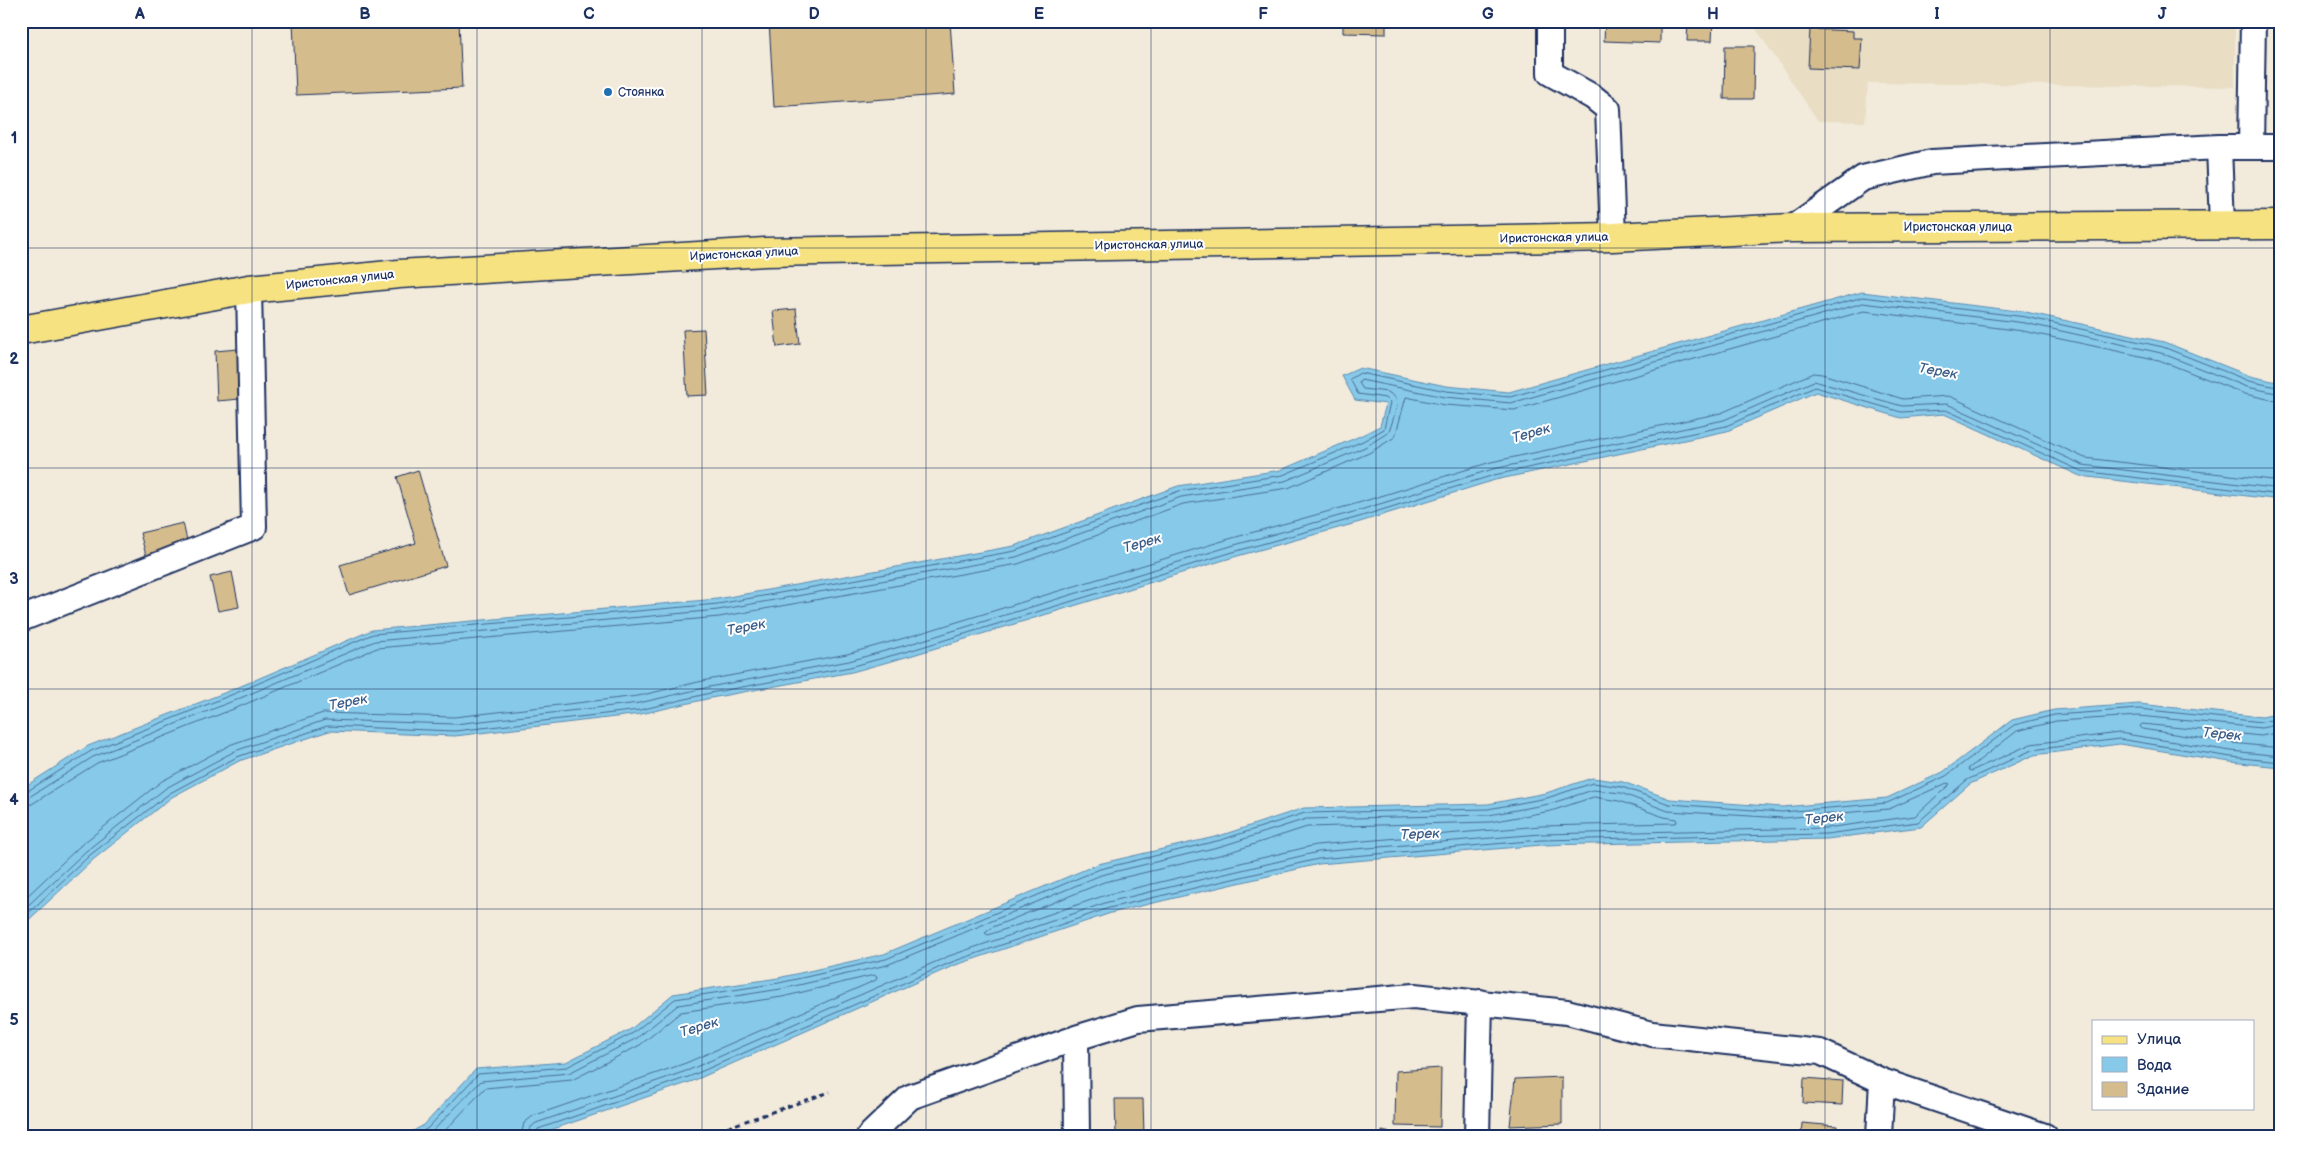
<svg xmlns="http://www.w3.org/2000/svg" width="2302" height="1157" font-family="'Balsamiq Sans',sans-serif">
  <style>
    .built { fill: #e9ddc4 }
    .water { fill: #87c9e8; stroke: #5c8bb1 }
    .lines { fill: none; stroke-linecap: round; stroke-linejoin: round }
    .shore { stroke: #466d95; stroke-width: 1 }
    .building { fill: #d5bc8c; stroke: #1b2f5e }
    .minor-casing { stroke: #1b2f5e; stroke-width: 28 }
    .major-casing { stroke: #1b2f5e; stroke-width: 31 }
    .path { stroke: #1b2f5e; stroke-width: 3; stroke-dasharray: 5 4; stroke-linecap: butt }
    .minor { stroke: #fff; stroke-width: 24 }
    .major { stroke: #f7e281; stroke-width: 28 }
    .grid { fill: none; stroke: #1b2f5e; stroke-width: 1; stroke-opacity: 0.55 }
    .poi-dot { fill: #1f6fb2; stroke: #fff; stroke-width: 2 }
    .labels { text-anchor: middle; dominant-baseline: central; stroke-width: 4; stroke-linejoin: round; paint-order: stroke }
    .poi-label { font-size: 12px; fill: #1b2f5e; stroke: #fff; text-anchor: start }
    .street-label { font-size: 12px; fill: #1b2f5e; stroke: #fff }
    .water-label { font-size: 14px; font-style: italic; fill: #3b5d87; stroke: #fff }
    .neatline { fill: none; stroke: #1b2f5e; stroke-width: 2 }
    .grid-label { font-size: 16px; text-anchor: middle; font-weight: bold; fill: #1b2f5e }
  </style>
  <rect width="100%" height="100%" fill="#f2ebdc"/>
  <filter id="ink" filterUnits="userSpaceOnUse"><feTurbulence type="fractalNoise" baseFrequency=".02" numOctaves="2"/><feDisplacementMap in="SourceGraphic" scale="10" xChannelSelector="R" yChannelSelector="G"/><feConvolveMatrix kernelMatrix="1 2 1 2 8 2 1 2 1" color-interpolation-filters="sRGB"/></filter>
  <g filter="url(#ink)">
    <path class="built" d="M 1755,21 L 2235,21 L 2235,87 L 1868,83 L 1865,122 L 1818,121 L 1754,26 Z
      M 2274,21 L 2281,21 L 2281,81 L 2273,81 Z"/>
    <path class="water" d="M 1862,292 L 2026,312 L 2164,342 L 2250,376 L 2281,383 L 2281,500 L 2080,476 L 1944,414 L 1901,418 L 1816,392 L 1727,431 L 1495,480 L 1360,522 L 1234,557 L 913,655 L 852,672 L 711,698 L 641,714 L 455,736 L 329,731 L 239,761 L 172,797 L 94,859 L 21,927 L 21,789 L 88,746 L 234,689 L 372,630 L 717,599 L 1014,546 L 1178,486 L 1281,470 L 1360,436 L 1380,426 L 1386,404 L 1355,400 L 1342,376 L 1360,368 L 1446,386 L 1509,392 Z
      M 2139,704 L 2262,717 L 2281,713 L 2281,767 L 2230,762 L 2120,744 L 2034,755 L 1970,784 L 1921,827 L 1827,839 L 1542,845 L 1319,864 L 1111,913 L 953,966 L 693,1081 L 533,1136 L 404,1136 L 424,1125 L 476,1069 L 566,1062 L 631,1029 L 673,994 L 778,978 L 884,954 L 1098,864 L 1219,836 L 1304,808 L 1488,804 L 1546,793 L 1592,778 L 1623,782 L 1670,799 L 1782,807 L 1887,798 L 1943,772 L 2012,720 L 2054,710 Z"/>
    <g class="lines">
      <path class="shore" d="M 2281,724 L 2261,728 L 2139,716 L 2056,721 L 2017,731 L 1968,769 L 1971,771 L 2031,744 L 2119,733 L 2231,751 L 2281,756
        M 2281,732 L 2261,736 L 2142,724 L 2140,726 L 2142,729 L 2232,743 L 2281,748
        M 21,792 L 26,792 L 91,751 L 236,693 L 373,634 L 718,604 L 1015,551 L 1179,491 L 1283,475 L 1363,441 L 1384,429 L 1390,402 L 1386,398 L 1358,394 L 1350,379 L 1360,373 L 1446,391 L 1510,397 L 1863,297 L 2026,317 L 2163,347 L 2249,381 L 2281,388
        M 1594,797 L 1619,801 L 1664,817 L 1676,819 L 1677,822 L 1675,823 L 1541,826 L 1316,845 L 1106,895 L 988,935 L 985,933 L 993,927 L 1104,882 L 1224,854 L 1307,827 L 1490,822 L 1551,811 Z
        M 21,799 L 29,797 L 93,757 L 238,699 L 375,641 L 718,610 L 1016,557 L 1181,497 L 1285,481 L 1365,447 L 1389,432 L 1397,407 L 1396,398 L 1388,392 L 1363,389 L 1359,383 L 1361,380 L 1445,397 L 1511,403 L 1863,303 L 2025,323 L 2161,353 L 2247,387 L 2281,394
        M 21,806 L 32,804 L 97,763 L 241,706 L 377,648 L 719,617 L 1018,564 L 1183,504 L 1288,488 L 1369,453 L 1395,437 L 1406,397 L 1445,405 L 1514,410 L 1864,311 L 2023,331 L 2159,360 L 2245,394 L 2281,402
        M 21,902 L 81,845 L 162,781 L 232,744 L 323,713 L 454,717 L 638,696 L 707,680 L 847,654 L 908,637 L 1229,539 L 1355,504 L 1491,462 L 1721,413 L 1813,373 L 1822,374 L 1903,399 L 1949,396 L 2085,458 L 2281,481
        M 21,912 L 86,851 L 166,788 L 235,751 L 325,720 L 455,724 L 639,703 L 709,687 L 849,661 L 910,644 L 1231,546 L 1357,511 L 1493,469 L 1724,420 L 1814,381 L 1902,406 L 1947,404 L 2083,465 L 2281,489
        M 21,920 L 90,855 L 170,793 L 237,757 L 327,726 L 455,731 L 640,710 L 710,693 L 850,667 L 912,650 L 1233,552 L 1359,517 L 1494,475 L 1726,426 L 1815,387 L 1901,412 L 1946,410 L 2081,471 L 2281,495
        M 415,1136 L 428,1128 L 478,1074 L 567,1067 L 633,1033 L 675,999 L 779,983 L 886,959 L 1100,869 L 1221,840 L 1305,813 L 1488,809 L 1547,798 L 1593,783 L 1622,787 L 1669,804 L 1782,812 L 1887,803 L 1946,776 L 2014,725 L 2054,715 L 2139,709 L 2262,722 L 2281,718
        M 428,1136 L 481,1081 L 569,1073 L 637,1038 L 678,1005 L 781,989 L 887,965 L 1101,875 L 1222,846 L 1306,819 L 1489,815 L 1549,804 L 1593,790 L 1621,793 L 1668,811 L 1783,818 L 1889,809 L 1947,783 L 1950,784 L 1915,816 L 1826,828 L 1541,834 L 1318,852 L 1191,882 L 1108,902 L 949,956 L 689,1070 L 536,1123 L 530,1128 L 528,1136
        M 440,1136 L 485,1088 L 572,1080 L 640,1045 L 681,1012 L 782,997 L 874,975 L 877,977 L 876,980 L 686,1063 L 533,1116 L 524,1123 L 521,1136
        M 535,1136 L 538,1129 L 691,1076 L 952,962 L 1109,908 L 1318,859 L 1541,840 L 1826,834 L 1918,822 L 1967,780 L 2032,750 L 2119,739 L 2231,757 L 2281,762"/>
    </g>
    <path class="building" d="M 293,21 L 459,21 L 462,88 L 296,95 Z
      M 769,21 L 950,21 L 955,94 L 774,107 Z
      M 1343,21 L 1386,21 L 1386,34 L 1343,33 Z
      M 1605,21 L 1660,21 L 1660,43 L 1604,41 Z
      M 1688,21 L 1713,21 L 1712,41 L 1687,41 Z
      M 1810,29 L 1853,31 L 1853,38 L 1862,38 L 1860,70 L 1808,68 Z
      M 1725,46 L 1754,46 L 1753,99 L 1724,99 Z
      M 796,309 L 800,344 L 777,347 L 773,311 Z
      M 704,329 L 708,395 L 687,396 L 683,330 Z
      M 238,349 L 240,399 L 217,401 L 215,351 Z
      M 418,470 L 446,566 L 349,595 L 340,565 L 416,543 L 397,477 Z
      M 183,523 L 189,549 L 147,559 L 140,533 Z
      M 232,572 L 239,607 L 218,611 L 210,577 Z
      M 1441,1068 L 1440,1127 L 1395,1126 L 1396,1071 Z
      M 1562,1077 L 1562,1124 L 1510,1126 L 1515,1079 Z
      M 1804,1078 L 1843,1081 L 1842,1105 L 1803,1103 Z
      M 1115,1099 L 1143,1099 L 1144,1136 L 1116,1136 Z
      M 1802,1123 L 1837,1126 L 1836,1136 L 1801,1136 Z
      M 1382,1131 L 1405,1136 L 1382,1136 Z
      M 1551,1134 L 1550,1136 L 1510,1136 L 1510,1135 Z"/>
    <g class="lines">
      <defs>
        <path id="minor" d="M 1550,21 L 1550,73 L 1593,97 L 1608,109 L 1613,237
          M 2219,147 L 2222,225
          M 2251,147 L 2253,21
          M 1792,228 L 1863,178 L 1932,162 L 2219,147 L 2281,147
          M 21,619 L 254,527 L 249,289
          M 1076,1038 L 1077,1136
          M 869,1136 L 910,1097 L 1076,1038 L 1138,1019 L 1414,996 L 1567,1012 L 1652,1034 L 1820,1052 L 1882,1081 L 2045,1136
          M 1477,1136 L 1480,1002
          M 1879,1136 L 1882,1081"/>
        <path id="major" d="M 21,330 L 249,289 L 399,274 L 765,252 L 1613,237 L 1792,228 L 2281,225"/>
      </defs>
      <use href="#minor" class="minor-casing"/>
      <use href="#major" class="major-casing"/>
      <path class="path" d="M 702,1136 L 830,1092"/>
      <use href="#minor" class="minor"/>
      <use href="#major" class="major"/>
    </g>
  </g>
  <path class="grid" d="M 252,21 L 252,1136M 477,21 L 477,1136M 702,21 L 702,1136M 926,21 L 926,1136M 1151,21 L 1151,1136M 1376,21 L 1376,1136M 1600,21 L 1600,1136M 1825,21 L 1825,1136M 2050,21 L 2050,1136M 21,248 L 2281,248M 21,468 L 2281,468M 21,689 L 2281,689M 21,909 L 2281,909"/>
  <circle class="poi-dot" cx="608" cy="92" r="5"/>
  <g class="labels">
    <g class="poi-label">
      <text x="618" y="92">Стоянка</text>
    </g>
    <g class="street-label">
      <text x="1958" y="227">Иристонская улица</text>
      <text transform="translate(1554 238) rotate(-1)">Иристонская улица</text>
      <text transform="translate(1149 245) rotate(-1)">Иристонская улица</text>
      <text transform="translate(744 254) rotate(-3)">Иристонская улица</text>
      <text transform="translate(340 280) rotate(-6)">Иристонская улица</text>
    </g>
    <g class="water-label">
      <text transform="translate(1938 371) rotate(10)">Терек</text>
      <text transform="translate(1531 433) rotate(-16)">Терек</text>
      <text transform="translate(1142 543) rotate(-16)">Терек</text>
      <text transform="translate(746 627) rotate(-11)">Терек</text>
      <text transform="translate(348 702) rotate(-11)">Терек</text>
      <text transform="translate(2222 734) rotate(6)">Терек</text>
      <text transform="translate(1824 818) rotate(-6)">Терек</text>
      <text transform="translate(1420 834) rotate(-2)">Терек</text>
      <text transform="translate(699 1027) rotate(-17)">Терек</text>
    </g>
  </g>
  <rect width="2302" height="1157" fill="none" stroke="#fff" stroke-width="55"/>
  <rect x="2092" y="1020" width="162" height="90" fill="#ffffff" stroke="#a4acbf"/>
  <rect x="2102" y="1036" width="25" height="8" fill="#f7e281" stroke="#a4acbf"/>
  <text x="2137" y="1044" font-size="15" fill="#1b2f5e">Улица</text>
  <rect x="2102" y="1057" width="25" height="15" fill="#87c9e8" stroke="#a4acbf"/>
  <text x="2137" y="1070" font-size="15" fill="#1b2f5e">Вода</text>
  <rect x="2102" y="1082" width="25" height="15" fill="#d5bc8c" stroke="#a4acbf"/>
  <text x="2137" y="1094" font-size="15" fill="#1b2f5e">Здание</text>
  <rect x="28" y="28" width="2246" height="1102" class="neatline"/>
  <g class="grid-label">
    <text x="140" y="19">A</text>
    <text x="365" y="19">B</text>
    <text x="589" y="19">C</text>
    <text x="814" y="19">D</text>
    <text x="1039" y="19">E</text>
    <text x="1263" y="19">F</text>
    <text x="1488" y="19">G</text>
    <text x="1713" y="19">H</text>
    <text x="1937" y="19">I</text>
    <text x="2162" y="19">J</text>
    <text x="14" y="143">1</text>
    <text x="14" y="364">2</text>
    <text x="14" y="584">3</text>
    <text x="14" y="805">4</text>
    <text x="14" y="1025">5</text>
  </g>
</svg>
